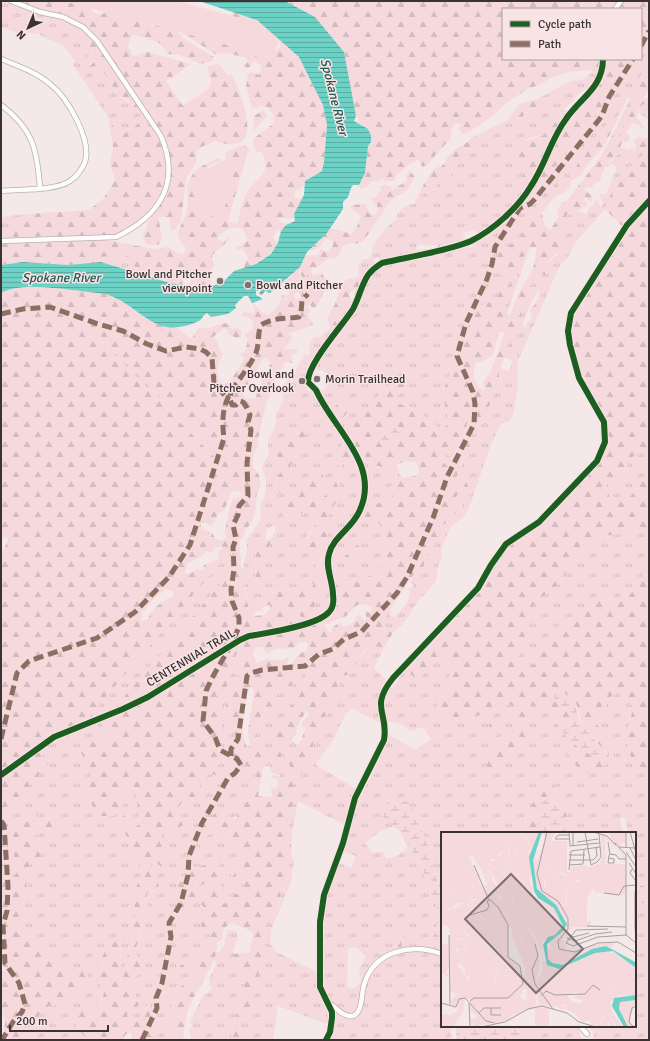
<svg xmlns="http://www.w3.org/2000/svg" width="650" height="1041" font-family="Signika,sans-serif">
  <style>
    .grass { fill: url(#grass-tufts); fill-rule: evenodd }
    .forest { fill: url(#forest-firs); fill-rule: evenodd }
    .wetland { fill: url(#wetland-marsh) }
    .park { fill: #f6d9dc }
    .water { fill: url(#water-rules) }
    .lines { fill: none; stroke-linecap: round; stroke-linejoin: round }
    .minor-casing { stroke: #b9b0b1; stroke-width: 6 }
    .minor { stroke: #fdfcfc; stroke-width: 4.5 }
    .quiet { stroke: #8d6e63; stroke-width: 5; stroke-dasharray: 10 5; stroke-linecap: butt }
    .cycleway-casing { stroke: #f8e4e5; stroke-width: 8 }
    .cycleway { stroke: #1b5e20; stroke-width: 6 }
    .poi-dot { fill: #7b7273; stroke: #f8e4e5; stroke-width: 1.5 }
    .labels { text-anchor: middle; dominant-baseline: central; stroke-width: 3; stroke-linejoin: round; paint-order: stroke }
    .poi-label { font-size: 12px; fill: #3a3233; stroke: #f8e4e5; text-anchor: end }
    .street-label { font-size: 12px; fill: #3a3233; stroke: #f8e4e5 }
    .water-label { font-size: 13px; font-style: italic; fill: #205b52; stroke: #f8e4e5 }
    .inset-road { fill: none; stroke: #aa9fa0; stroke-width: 1 }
    .view { fill: #7b7273; fill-opacity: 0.15; stroke: #7b7273; stroke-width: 2 }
    .inset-edge { fill: none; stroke: #3a3233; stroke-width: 2 }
  </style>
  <defs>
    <pattern id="grass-tufts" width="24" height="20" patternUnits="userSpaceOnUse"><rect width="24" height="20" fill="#f6d9dc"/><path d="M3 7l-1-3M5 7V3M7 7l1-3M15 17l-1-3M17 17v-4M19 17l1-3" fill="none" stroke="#d4bbbd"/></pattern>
    <pattern id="forest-firs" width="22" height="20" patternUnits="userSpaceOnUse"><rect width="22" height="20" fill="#f6d9dc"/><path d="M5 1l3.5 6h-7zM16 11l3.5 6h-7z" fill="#d4bbbd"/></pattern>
    <pattern id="wetland-marsh" width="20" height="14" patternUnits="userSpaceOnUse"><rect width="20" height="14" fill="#f6d9dc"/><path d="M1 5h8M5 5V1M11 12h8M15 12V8" fill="none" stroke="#d4bbbd"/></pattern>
    <pattern id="water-rules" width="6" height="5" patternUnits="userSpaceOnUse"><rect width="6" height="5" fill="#6cd2c5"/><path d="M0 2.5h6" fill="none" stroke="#5aaba1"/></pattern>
  </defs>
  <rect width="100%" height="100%" fill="#f4e8e9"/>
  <path class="grass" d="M 1,1 L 69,21 L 83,29 L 89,35 L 86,37 L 92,50 L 88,55 L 95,61 L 89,65 L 93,67 L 98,66 C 108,73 110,87 118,95 C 123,100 128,101 133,106 L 139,105 L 161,141 L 152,133 L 142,119 L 137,125 L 122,135 L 116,134 L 113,125 L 109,123 L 108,117 L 72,63 L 75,61 L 64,46 L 38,34 L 20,32 L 19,34 L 1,27 Z
    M 649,26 L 649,65 L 624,123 L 623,131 L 624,134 L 627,133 L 630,138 L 628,142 L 622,142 L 621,137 L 616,134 L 618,128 L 617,126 L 630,98 L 628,97 L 620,114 L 607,123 L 602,134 L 591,143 L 573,172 L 555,187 L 532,215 L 521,236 L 499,252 L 497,256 C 503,270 507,288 494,300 C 490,303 482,305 476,307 L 442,394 L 450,423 L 441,430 L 418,411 L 395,402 L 400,390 L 407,384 L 405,377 L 386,387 L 347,443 L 342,444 L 337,466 L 336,481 L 331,492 L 320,499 L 310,501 L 311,497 L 322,492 L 323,475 L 292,521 L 299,514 L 314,510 L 318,513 L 318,519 L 306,538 L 314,563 L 318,570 L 322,560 L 321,548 L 326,538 L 328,516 L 338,498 L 340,469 L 343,464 L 349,463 L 356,458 L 370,462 L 379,468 L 396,464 L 401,477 L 394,479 L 391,488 L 392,498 L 376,504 L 368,504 L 383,526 L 386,551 L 384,564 L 371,577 L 330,586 L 332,601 L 315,610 L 313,608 L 319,597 L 314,584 L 311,589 L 298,588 L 273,592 L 256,607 L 264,606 L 261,611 L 256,611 L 253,615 L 254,616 L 250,614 L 246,603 L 247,595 L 242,573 L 247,550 L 247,540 L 260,521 L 261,513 L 260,506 C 268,492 268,481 262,467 L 269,453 C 265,440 274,433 276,422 C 277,419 275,416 276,413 C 281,407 283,401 284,394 L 281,392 L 283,385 L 289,379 L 291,382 L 293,381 C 294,372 299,362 306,355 L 307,358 L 310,353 L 309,344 L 314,337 L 318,337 L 319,338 L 330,328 L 329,324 L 338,326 C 329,335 303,367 304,380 C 304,384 307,388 309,391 L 313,390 L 316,395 L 325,389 L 329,381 L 327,374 L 321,370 L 318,371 L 316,365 L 355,308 L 360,291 L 375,269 L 384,264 L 468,244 L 471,248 C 488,225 515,215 532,190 L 531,192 L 535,190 L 614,92 L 632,59 L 641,59 L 641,41 ZM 299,430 L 304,439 L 291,463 L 292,477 L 285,482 L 280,493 L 275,491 L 277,477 L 284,468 L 282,448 L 296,435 ZM 274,525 L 276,530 L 270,540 L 274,541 L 261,555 L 255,581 C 257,569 254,559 257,546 L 265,541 L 266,530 Z
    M 600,72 L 593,87 C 578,89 575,102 563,109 L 569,112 L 562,122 L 557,120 L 546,134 L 527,139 L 517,157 C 525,167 524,171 521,183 L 528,189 L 503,215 L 477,235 L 475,230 L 462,233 L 466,240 L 436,248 L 438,243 L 431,246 L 418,244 L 416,249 L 427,250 L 406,255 L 405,254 L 382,262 L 377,257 L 373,260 L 375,265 L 364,277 L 363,274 L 359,276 C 357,269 359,264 363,259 L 369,259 C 372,255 372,250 374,245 C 380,235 387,226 397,219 L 396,216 C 401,209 405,205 414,204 L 423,185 L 427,195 L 435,191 L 438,182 L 452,177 L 444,164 L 447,158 L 455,166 L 464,159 L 466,151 L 474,143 L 468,142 L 471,138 L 509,119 L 520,119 L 525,116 L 529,109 L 540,103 L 536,100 L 570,81 L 584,79 L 591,73 L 595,74 Z
    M 649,102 L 649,118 L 646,119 L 639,112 L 636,116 L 644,127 L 642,129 L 639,125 L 632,123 L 633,117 L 644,103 Z
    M 634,148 L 633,152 L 636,153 L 642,149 L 649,152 L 644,154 L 638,163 L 623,171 L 619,177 L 612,197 L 605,209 L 576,242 L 567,258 L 560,265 L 517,363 L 518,387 L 513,414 L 510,421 L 501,424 L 492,442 L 468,510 L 465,515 L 450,528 L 441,549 L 442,557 L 437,571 L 436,581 L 416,604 L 403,624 L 393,633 L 380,622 L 384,618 L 387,620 L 388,612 L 391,609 L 391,616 L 395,618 L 408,601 L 410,591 L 406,589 L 413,587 L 413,585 L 410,581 L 418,568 L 423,567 L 425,563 L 434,560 L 427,555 L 426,550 L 430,545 L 439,526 L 445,524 L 463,505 L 455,499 L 458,493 L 457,491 L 458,489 L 468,487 L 456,478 L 467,454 L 466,441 L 459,459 L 449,468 L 442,461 L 442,455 L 445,454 L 453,458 L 465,434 L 467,423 L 476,410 L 478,411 L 495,392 L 503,393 C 504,383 499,378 500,368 L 508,371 L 513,363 L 511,360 L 504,357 L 508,348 L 505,332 L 498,332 L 517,259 L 527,255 L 507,314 L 510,315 L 515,302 L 517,304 L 518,316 L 525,302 L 529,308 L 523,323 L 524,328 L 532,317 L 530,310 L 538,299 L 540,291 L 538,290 L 530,305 L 527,297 L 531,283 L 542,274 L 542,266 L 558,255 L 563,240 L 555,230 L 567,214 L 571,215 L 576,211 L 586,214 L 589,207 L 594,205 L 594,201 L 599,200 L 599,205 L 602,206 L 603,203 L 599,194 L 606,194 L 617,167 L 612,164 L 606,167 C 613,157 623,150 634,148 Z
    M 27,214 L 21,218 L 13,218 L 10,231 L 13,237 L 1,239 L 1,217 Z
    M 126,251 L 132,252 L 129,257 L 129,265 L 137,267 L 138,273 L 102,262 L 96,263 L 100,257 Z
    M 300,267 L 300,273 L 306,275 L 312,270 L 312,274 L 314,275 L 310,281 L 318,284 L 320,280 L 322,280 L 323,283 L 322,289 L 304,289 L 302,290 L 301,299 L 299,299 L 301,295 L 297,292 L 294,295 L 296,300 L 288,300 L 286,297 L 290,290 L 289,288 L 291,283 L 290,282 L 286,286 L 285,281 Z
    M 77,317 L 85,319 L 216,454 L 215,458 Z
    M 637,452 L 649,452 L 649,477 C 636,483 635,498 622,502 L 610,498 L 606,488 L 607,481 L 624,472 L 631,458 Z
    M 649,530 L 649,561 L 638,588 L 621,600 L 603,599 L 559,625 L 534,664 L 522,668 L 516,661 L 535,602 L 558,585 L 584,547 L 603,536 Z
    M 239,540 L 241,560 L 117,705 L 118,713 L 113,737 L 100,743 L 85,794 L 136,788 L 139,825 L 134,827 L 119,818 L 142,873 L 134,893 L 135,920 L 122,982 L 119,980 L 122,937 L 100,964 L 96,973 L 104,993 L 98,1007 L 80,1008 L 85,1038 L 84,1040 L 25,1040 L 27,1027 L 49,1006 L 67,1004 L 62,972 L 54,959 L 19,937 L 30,860 L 41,860 C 41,851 38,849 39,838 L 33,834 L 34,829 L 53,830 L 51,817 L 34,825 L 31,820 L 11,833 L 17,872 L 14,877 L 1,867 L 1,815 L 12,799 L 20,798 C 30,784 41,767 44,750 C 58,740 70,727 85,721 Z
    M 289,606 L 301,607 L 305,622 L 295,624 L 286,611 Z
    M 369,646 L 378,646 L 383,649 L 374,668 L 386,679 C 377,699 378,705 383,725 L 352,708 C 342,715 340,728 334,738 C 329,747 320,756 316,765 L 358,790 L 352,800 L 345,825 L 298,801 L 292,833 L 291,854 L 294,860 L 291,882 L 271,930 L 270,943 L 275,951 L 318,973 L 319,988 L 331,1017 L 330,1025 L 278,1006 L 273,1040 L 239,1040 L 240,1022 L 247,1017 L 264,949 L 262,942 L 270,917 L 275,913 L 280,900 L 281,882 L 286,881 L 288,871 L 279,866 L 279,862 L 287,862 L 288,861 L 285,841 L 293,803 L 293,790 L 297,778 L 308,765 L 314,752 L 313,743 L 322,730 L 326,711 L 338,698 L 339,681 L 343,676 L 347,675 Z
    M 240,648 L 249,653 L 242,656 L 238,677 L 225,702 L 229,710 L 233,733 L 249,755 L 246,758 L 220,748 L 217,738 L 222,734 L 222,704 L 235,656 Z
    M 438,657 L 448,660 L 450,689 L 438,704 L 436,715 C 461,724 485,715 508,704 L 518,709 L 519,730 L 512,737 L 500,741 L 493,725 L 493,744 L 487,756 L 500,767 L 515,747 L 524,741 L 526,704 L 540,708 L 549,706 L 557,716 L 555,735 L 610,748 L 597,724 L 612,695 L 622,691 L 633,707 L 626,741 L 633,763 L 649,775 L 649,888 L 639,885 L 635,876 L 635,833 L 628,833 L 625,817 L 620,819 L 623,833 L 569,833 L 570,825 L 558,789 L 552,785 L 525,819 L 525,833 L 442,833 L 442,893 L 438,884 L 430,851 L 416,816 L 384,819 L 394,826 L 379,832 L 365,843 L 373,853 L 383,851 L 386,859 L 397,856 L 408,847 L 422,863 L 425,878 L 439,913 L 436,931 L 426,947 L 408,946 L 402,948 L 401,941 L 406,930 L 393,944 L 396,950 L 374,964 L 356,1012 L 345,1013 L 328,999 L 323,987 L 322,973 L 323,921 L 327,895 L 337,862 L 351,868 L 356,856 L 342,851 L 348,841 L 351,815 L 372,774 L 386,743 L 388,734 L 415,750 L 431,739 L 423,727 L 410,731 C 402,724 397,721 386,722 L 382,703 L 388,688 L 392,688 C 398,683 399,676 404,671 L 415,677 L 430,670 ZM 348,948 L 357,948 L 365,955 C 365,965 356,965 361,980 L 358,985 L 351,989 L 348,988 L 347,984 Z
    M 296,670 L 305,671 L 306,684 L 272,736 L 276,738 L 287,738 L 299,746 L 287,785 L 277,788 L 278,780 L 271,778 L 272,775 L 280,777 L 280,775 L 272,773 L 269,766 L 263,767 L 271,760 L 260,744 L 255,731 L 277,691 L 294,684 L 297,681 L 290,674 Z
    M 220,760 L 239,761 L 257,772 L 251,802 L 227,824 L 222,820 L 225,807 L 203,822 L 199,845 L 207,835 L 220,829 L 228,839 L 234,839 L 240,859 L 233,862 L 230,887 L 233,888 L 236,867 L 241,868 L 244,876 L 243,893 L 234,894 L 224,904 L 222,904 L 218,861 L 197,867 L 178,880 L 195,901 L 195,888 L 208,882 L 206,901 L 201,906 L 205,910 L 215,939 L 210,951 L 179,966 L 196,966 L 199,970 L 193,980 L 176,989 L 180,998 L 173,1002 L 162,991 L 171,1005 L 175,1018 L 168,1026 L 168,1030 L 178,1040 L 159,1038 L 150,1033 L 149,1001 L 142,1016 L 129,1022 L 127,1013 L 139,1005 L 131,986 L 141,968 L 135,950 C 145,931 142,911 148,892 L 153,892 L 158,883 L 152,877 L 151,865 C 160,857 155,841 164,832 C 168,828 177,826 183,824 L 177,810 L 183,802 L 196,802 L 201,780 L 216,769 Z
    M 635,902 L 649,904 L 649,1040 L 593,1040 L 594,1033 L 587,1026 L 635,1026 Z
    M 227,930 L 236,931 L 238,937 L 233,951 L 234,954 L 234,961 L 243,970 L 245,977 L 231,1040 L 192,1040 L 189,1030 L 192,1026 L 190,1021 L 203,996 L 212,989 L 209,979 L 217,962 L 213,959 L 216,952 L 218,953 L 224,946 Z
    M 404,951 L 430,952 L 442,956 L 442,1026 L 450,1026 L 452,1040 L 329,1040 L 335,1019 L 333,1010 L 344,1018 L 351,1020 C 368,1011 362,989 370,973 C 377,961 392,956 404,951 Z
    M 531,1026 L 577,1026 L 582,1040 L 529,1040 L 524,1037 Z"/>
  <path class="forest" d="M 12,1 L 80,1 L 90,5 L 93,12 C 100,16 104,14 110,9 L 153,26 L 163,16 L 184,39 L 214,57 L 212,61 L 200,64 L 180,55 L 168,54 L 161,44 L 147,38 L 132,35 L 128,46 L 133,56 L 147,52 L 191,64 L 166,81 L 183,106 L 208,89 L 211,82 L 207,69 L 210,65 L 219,64 L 228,75 L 231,74 L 234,78 C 243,102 267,158 215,141 L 201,147 L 196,152 L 196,163 L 187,176 L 181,220 L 175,230 L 171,231 L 169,217 L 158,217 L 162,238 L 158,245 L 146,244 L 143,237 L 149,219 L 160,202 L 170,175 L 170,158 L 162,135 L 83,26 Z
    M 285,1 L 619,1 L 613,9 L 503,9 L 503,59 L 600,59 L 600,72 L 595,74 L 590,70 L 567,72 L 553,77 L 536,86 L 529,88 L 505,104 L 493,116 L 467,133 L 462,134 L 459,128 L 461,124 L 455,123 L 451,130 L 451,138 L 430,161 L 429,164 L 423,167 L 420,164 L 420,161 L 417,160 C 409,165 398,170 394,181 L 384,181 L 382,179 L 377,182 L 373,181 L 366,187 L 361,189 L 359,185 L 365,173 L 368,146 L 371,142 L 368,129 L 358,122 L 359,119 L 356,116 L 344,52 L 315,17 Z
    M 624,1 L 649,1 L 649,26 L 641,41 L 641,9 L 618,9 Z
    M 235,13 L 257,20 L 299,57 L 323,105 L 327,125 L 324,162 L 322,171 L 309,178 L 301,188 L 296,190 L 294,195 L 295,198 L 302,199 L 294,214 L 294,218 L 278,218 L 281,223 L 288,224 L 281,231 L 276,231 L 273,238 L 278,243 C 269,257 258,263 243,269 L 248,258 L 243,249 L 236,249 L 236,247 L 242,245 L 247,240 L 244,230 L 240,227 L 228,229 L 217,237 L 220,241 L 224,241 L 228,236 L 229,240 L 212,255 L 214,266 L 211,269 L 210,286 L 202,287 L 201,284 L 196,287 L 187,286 L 191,282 L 191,278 L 189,277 L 183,280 L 183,285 L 170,283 L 138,273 L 137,267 L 129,265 L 124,260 L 126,256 L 129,257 L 132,253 L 123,251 L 121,256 L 117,258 L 108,256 L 100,257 L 96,263 L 68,265 L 23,262 L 1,265 L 1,244 L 17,241 L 106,240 L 154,249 L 168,247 L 179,254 L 184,254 L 186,248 L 177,236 C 179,226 186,218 187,207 C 188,201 187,195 187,189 C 190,170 203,165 218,158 L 221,159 L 220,163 L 216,162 L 207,167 L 208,170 L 228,161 L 225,157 L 226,153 C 234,148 242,142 250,149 L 251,152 L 248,151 L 228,221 L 237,224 C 240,214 242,200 248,191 C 260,173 271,177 262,151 L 257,152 L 253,145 L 253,139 L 273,124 L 274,116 L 269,108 L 260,105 L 259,107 L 252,108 L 246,86 L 248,74 L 252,72 L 259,75 L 261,70 L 261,65 L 254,61 L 249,68 L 247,69 L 244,66 L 248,62 L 247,58 L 226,53 L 215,54 L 184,34 L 181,29 L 266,53 L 280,48 L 280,42 L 228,16 Z
    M 87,35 L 95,42 L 139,105 L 140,109 L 137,112 L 128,100 L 118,95 L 102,69 L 98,66 L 89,67 L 95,61 L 88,57 L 92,50 L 86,37 Z
    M 604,59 L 632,59 L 614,92 L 535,190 L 531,192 L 563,126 L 595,90 L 601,80 L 605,67 Z
    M 649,65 L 649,90 L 644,97 L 645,99 L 649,97 L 649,102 C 631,106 635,129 624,134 L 622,131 L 624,123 L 641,81 L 639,79 L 645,67 Z
    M 536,100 L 540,103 L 539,109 L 536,111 L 529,109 C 521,119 522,119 509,119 L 519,104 Z
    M 262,111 L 265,112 L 267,116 L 253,131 L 254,116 Z
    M 620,114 L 603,148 L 591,160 L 581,175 L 571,181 C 570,192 562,193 554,198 C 550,201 546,209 542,213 L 544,224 L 550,230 L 559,217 L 557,212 L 562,202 L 567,201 L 601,156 L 617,126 L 619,128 L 617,134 L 621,137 L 622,142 L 620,148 L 627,149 C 622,154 617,154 612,158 C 607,162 601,174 600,181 L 595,183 L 591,188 L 586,187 L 584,190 L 591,195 L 593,200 L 590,202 L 585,197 L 583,201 L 588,203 L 585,207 L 583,206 L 579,211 L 576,211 L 571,215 L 567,214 L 562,222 L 568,229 L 566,232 L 557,226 L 555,230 L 564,240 L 563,248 L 543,266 L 548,272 L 545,275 L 542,274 L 531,283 L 527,297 L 530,305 L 529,308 L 525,303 L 521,312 L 522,315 L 520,317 L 515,302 C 523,280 537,274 536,247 L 530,247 L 527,255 L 517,259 L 493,355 L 482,362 L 476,362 L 473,376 L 479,388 L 485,390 L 483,382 L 490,373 L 505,332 L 504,327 L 508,320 L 515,318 L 519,320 L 519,323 L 500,368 L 499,376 L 506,391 L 503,393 L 498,392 L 492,395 L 489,400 L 490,404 L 482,423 L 478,423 L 477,415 L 478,411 L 476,410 L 467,423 L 465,434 L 452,458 L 445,454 L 442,455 L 442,461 L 449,468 L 453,461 L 459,459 L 466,440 L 469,441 L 473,451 L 471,454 L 467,454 L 456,478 L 467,483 L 468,487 L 458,489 L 457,491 L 458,493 L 455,499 L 459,502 L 462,501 L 463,505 L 445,524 L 439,526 L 437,530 L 439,536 L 434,546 L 430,545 L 426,550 L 427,555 L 434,560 L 434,562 L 425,563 L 423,567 L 418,568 L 388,612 L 389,617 L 387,620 L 384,619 L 380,622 L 393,633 L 383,649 L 378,646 L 372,649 L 368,646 L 361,654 L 360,659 L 347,675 L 343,676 L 339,681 L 338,698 L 326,711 L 322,730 L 313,743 L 314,752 L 308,765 L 297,778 L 293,790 L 293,803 L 285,841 L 288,861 L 287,863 L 279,862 L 279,866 L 288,871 L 286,881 L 281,882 L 280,899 L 275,913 L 270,917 L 262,942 L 264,949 L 261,966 L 247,1017 L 240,1022 L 239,1040 L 231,1040 L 245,977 L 243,970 L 237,966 L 231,968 L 229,966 L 234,961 L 234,954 L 250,952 L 253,933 L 245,928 L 231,923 L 224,928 L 222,939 L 217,943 C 219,959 198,989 191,1003 C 185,1014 185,1028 183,1040 L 178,1040 L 168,1030 L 168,1026 L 175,1018 L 171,1005 L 167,1001 L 159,1002 L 160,991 L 162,991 L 173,1002 L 180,998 L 176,989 L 193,980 L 198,970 L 196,966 L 183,971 L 179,966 L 210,951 L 215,939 L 201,928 L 202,915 L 205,910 L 200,902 L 206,900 L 208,882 L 195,888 L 195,901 L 188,918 L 179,916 L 174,895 L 178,881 L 197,867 L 219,861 L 222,904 L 224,904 L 234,894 L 243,893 L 244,876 L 241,868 L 236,867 L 233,888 L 230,887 L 233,862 L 240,859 L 234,840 L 229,839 L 220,829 L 207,835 L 199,845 L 196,842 C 204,822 207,818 225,807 L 222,820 L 227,824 L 237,817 L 238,802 L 251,802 L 257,772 L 239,761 L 220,760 L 216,769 L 220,775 L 209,774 L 201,780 L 201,797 L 196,802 L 182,802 L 177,810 L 183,824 L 178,831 L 165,831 L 159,840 L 167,859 L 163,868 L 155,862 L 151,865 L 152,877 L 158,883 L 159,889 L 148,892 L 145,902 L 150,908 C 140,919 142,936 135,950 L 141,968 L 131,986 L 139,1005 L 127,1014 L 129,1022 L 142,1016 L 150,1000 L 150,1033 L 167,1040 L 132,1040 L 131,1032 L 126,1034 L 122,1040 L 84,1040 L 85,1037 L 72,1021 L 80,1008 L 99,1007 L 104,993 L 95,973 L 104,953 L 113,939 L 122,937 L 119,980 L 122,982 L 135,920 L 134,893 L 142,873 L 119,818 L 124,815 L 134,827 L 139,825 L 136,788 L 119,790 L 123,807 L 113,816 L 99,816 L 85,794 L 92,769 L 81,753 L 90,741 L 100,743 L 112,737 L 102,728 L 105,718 L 118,713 L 117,705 L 241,560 L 240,566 L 244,569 C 242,576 247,607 250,614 L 254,616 L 264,615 L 270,609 L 270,605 L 256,607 L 252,604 L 261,595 L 298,588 L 311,588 L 314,584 L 307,578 L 313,575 L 323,582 L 323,587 L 316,590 L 319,597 L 313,608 L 315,610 L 332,601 L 330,586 C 357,580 391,580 385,542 C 384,535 384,528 378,522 L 371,523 L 362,516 L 368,504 L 376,504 L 392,498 L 391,488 L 394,479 C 403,476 410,479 419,474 L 419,470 L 416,463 C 402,459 398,466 386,468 C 382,468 360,460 356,458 L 349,463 L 342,464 L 340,469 L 338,498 L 328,516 L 326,538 L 321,548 L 321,570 L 318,570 L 310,554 L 304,548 C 307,536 319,524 318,513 L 313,510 L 299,514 L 292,521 L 288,520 L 282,515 L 284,509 L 311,477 L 320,471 C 326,478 325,484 322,492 L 311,497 L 310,501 L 320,499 L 331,492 L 336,481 L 337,466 L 342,444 L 346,443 L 345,434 L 386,387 L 405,376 L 407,384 L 400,390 L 395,402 L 418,411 L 441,430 L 450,423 L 442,394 L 476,307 C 482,305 490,303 494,300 C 507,288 503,269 497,256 L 500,252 L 521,236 L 531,215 L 555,187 L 573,172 L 591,143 L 602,134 L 607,123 ZM 364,604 L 372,607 L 371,613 L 366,611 L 365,614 L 367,618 L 365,621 L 360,615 L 357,616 L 353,623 L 344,627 L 339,623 L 333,627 L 330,634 L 324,625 L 346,616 L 357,605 ZM 289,606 L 293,609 L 297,606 L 301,607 L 302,610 L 299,613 L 304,622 L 295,624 L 286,611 ZM 300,642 L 307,642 L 308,650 C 301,652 294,657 292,664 L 287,664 L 289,656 L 282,660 L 272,660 L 269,658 L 257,663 L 253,654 L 256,647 L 263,647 L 266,654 L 275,649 L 294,648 ZM 240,648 L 248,653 L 242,656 L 238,677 L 225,702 L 226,707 L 229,710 L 233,733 L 249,755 L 246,758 L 220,748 L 217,738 L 222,734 L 222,704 L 235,656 ZM 296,670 L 305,671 L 306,684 L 271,736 L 276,738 L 287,738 L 292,742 L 293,737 L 297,733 L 296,729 L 306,711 L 309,715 L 302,722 L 302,726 L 306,728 L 297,749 L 292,752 L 289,763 L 291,768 L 287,785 L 271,789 L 272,797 L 258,796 L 263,767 L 271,760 L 277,762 L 281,756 L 280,751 L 260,744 L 255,731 L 267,707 L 281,702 L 277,691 L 294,684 L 297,681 L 291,675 ZM 251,687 L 254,691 L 248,731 L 250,746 L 247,747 C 238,730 245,709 248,690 Z
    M 141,119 L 143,119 L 152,133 L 161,141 L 165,150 L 167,175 L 161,194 L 152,210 L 131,228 L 114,235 L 13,237 L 10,231 L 10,220 L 13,218 L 21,218 L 27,214 L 89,210 L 104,198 L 115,180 L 110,163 L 113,147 L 109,123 L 113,125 L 116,134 L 122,135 L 137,125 Z
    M 557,120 L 562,122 L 528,189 L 525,190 L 522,187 C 520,172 529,172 517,157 C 519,137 531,141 544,135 C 549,132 553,125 557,120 Z
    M 639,136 L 643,139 L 649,137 L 649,198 L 623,227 L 605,209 C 611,197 614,180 624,170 C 628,166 634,166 638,163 C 642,159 643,154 649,152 L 643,149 L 636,153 L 633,153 L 637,146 L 633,142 Z
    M 468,142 L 474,143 L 473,148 L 466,151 L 464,159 L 455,167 L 447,158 L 457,148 Z
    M 444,164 L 452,178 L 451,180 L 438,182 L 435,191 L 430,196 L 427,195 L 423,185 L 433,170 Z
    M 409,170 L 415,177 C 411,182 411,187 406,191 C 401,194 396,196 391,200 L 362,243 C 356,244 350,243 346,245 C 340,247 341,251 339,255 C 336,259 330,258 327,259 C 321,262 320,268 313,268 L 306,275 L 308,278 L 307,280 L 303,280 L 300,267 L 306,256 L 319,255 L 320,249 L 328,252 L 333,246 L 332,240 L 326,238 L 319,248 L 312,251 L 310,249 L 331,228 L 351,234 C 355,230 362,221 360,215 L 351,208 L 351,205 L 365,204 L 369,214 L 375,215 L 379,209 L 377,209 L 377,205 L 373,202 L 371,197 L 376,197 L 381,190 L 380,188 L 384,184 L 391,187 L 392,190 L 407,181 L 406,177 Z
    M 649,205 L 649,452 C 627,453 631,464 619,478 L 607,482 L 606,487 L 610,498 L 622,502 C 635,497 636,483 649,477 L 649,530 L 603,536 L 584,547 L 558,585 L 535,602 L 517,661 L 522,668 L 534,664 L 559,625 L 603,599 L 621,600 L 638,588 L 649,561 L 649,775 L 633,763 L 626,741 L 633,707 L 622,691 L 612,695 L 597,724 L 610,748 L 607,764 L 590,773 L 576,766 L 555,735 L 557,716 L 549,706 L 540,708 L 527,704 L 525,728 L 528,736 L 524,741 L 515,747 L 500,767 L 490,768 L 486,765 L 487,756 L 493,744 L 489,724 L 493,724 L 500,741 L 512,737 L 519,730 L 518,709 L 508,704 C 485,715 461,724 436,715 L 438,704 L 450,689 L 448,660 L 438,657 L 430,670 L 415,677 L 404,671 L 480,590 L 493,565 L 509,546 L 541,524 L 599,463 L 608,442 L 608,422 L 581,376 L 573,343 L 571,328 L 573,314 L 627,229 ZM 576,703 L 582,725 L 602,748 L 564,722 L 569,720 L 571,715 L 570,711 L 560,707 Z
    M 322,273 L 324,277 L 328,280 C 323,290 322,301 314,309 L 310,305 L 307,307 L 311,311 L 307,314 L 313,324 C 306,329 297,330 288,334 L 292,336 L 291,341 L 283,349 L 297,349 L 297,352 L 291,357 L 293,361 L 292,363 L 286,362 L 283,365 L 284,367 L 277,374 L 266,405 L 258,439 L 259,445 L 253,455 L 253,467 L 259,475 L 261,485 C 250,501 263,513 245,530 L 245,534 L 85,721 C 70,727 58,740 44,750 L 43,757 L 48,764 L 20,799 L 12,799 C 7,804 6,810 1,815 L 1,552 L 3,551 L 8,540 L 7,537 L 1,538 L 1,293 C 22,280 81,292 106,294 L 115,297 L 155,323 L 170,328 L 177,328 L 190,338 L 193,337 L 198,328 C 212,330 214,324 227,323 L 232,329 L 238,328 L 242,332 L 241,337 L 236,338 L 228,334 L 228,330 L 224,328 L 213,337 L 218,342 L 219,348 L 223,353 C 218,364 213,376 224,385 L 231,380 L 243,361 L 244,358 L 240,354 L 245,352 L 248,340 L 244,334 L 253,329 L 253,322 L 248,317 L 242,316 L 243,312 L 253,313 L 255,310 L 252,303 L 253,303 L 263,313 L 268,315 C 276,309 280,305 282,295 L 288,295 L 286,299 L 288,300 L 292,298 L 301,299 L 302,290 L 304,289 L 321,289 L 323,283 L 322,280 L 316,286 L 310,281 L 314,275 ZM 78,318 L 85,320 L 216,454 L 215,458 ZM 264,358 L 269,360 L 271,364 L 269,365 L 272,369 L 271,374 L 267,378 L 262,377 L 261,387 L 257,392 L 256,397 L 253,399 L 245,398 L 239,387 L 242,384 L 247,385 C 259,375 254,368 264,358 ZM 235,491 L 239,491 L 244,497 L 234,498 C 227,510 228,521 224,534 L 226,534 L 226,538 L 222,541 L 216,539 L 212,533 L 201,528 L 201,523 L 204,522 L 211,526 L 214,523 L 218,513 L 224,511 L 231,493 ZM 223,546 L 217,554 L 219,556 L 219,559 L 204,565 L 203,570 L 196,569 L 190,574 L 184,573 L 187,564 L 205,554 L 206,551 L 212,553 L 214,548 ZM 165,589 L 173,591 L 173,597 C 162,601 152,608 148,619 L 143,621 L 141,620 L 142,610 L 145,611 L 152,601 Z
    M 363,274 L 364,277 L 358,287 L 349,293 L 352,304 L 338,326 L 329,324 L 327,319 L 335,304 L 341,286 L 346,280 L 352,278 L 352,280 Z
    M 349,398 L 354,405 L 332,430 L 328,430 L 325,428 C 325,411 336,404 349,398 Z
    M 304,427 C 310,441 294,452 291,465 C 290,469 293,473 292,477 L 285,482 L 280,493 L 277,493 L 275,491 L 277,477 L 284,468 L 276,454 Z
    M 268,539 L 274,541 L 261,555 L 265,570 L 258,581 L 255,581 C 258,569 254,559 257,546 Z
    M 357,545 L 360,547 L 358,555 L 351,565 L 341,563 L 341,560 Z
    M 552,785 L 558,789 L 570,825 L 569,833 L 565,833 L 566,824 L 538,805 L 537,833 L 525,833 C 524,809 534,799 552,785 Z
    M 35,810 L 38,813 L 31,820 L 34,825 L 52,817 L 57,826 L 53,830 L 34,829 L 33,834 L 39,838 C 38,849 41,851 41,860 L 30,860 L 19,937 L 22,939 L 27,934 L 32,934 L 54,959 L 62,972 L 85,967 L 91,982 L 67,1004 L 49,1006 L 27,1027 L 25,1040 L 2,1040 L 5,1023 L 1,1003 L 1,973 L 5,969 L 1,962 L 2,892 L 1,867 L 14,877 L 17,872 L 11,833 L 24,816 Z
    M 635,876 L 639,885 L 649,888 L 649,904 L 635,902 Z
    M 404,926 L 406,930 L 401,941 L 402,948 L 396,950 L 393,944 C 395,936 397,931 404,926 Z"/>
  <path class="wetland" d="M 390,424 L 393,424 L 398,430 L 400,437 L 387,446 L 382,446 L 379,443 Z
    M 560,691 C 583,701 572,711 583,726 C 588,734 596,741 602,748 L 600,754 L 592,756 L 569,741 L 563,733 L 564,722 L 569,720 L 571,715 L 570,711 C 561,708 556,705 554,695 Z
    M 550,797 L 557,798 L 566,824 L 565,833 L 537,833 L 538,805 Z
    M 394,798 L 408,802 C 417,817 424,834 430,851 C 434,865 435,879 442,893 L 442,952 L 426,947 L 436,931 L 439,913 L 425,878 L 422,863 L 408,847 L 400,831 L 384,819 L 380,808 Z
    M 457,1026 L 531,1026 L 531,1027 L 523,1040 L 458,1040 L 456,1036 Z"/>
  <path class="park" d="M 64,1 L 176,1 L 256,22 L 279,43 L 267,62 L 242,49 Z
    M 229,158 L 234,171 L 222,219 L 202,214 L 191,190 L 199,173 Z"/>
  <path class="water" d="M 199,1 L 285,1 L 315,17 L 344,52 L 356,116 L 354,121 L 368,129 L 371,136 L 371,142 L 368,146 L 365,173 L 359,185 L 353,185 L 351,188 L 348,197 L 343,202 L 343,209 L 327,233 L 307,252 L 300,267 L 270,293 L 265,291 L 262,295 L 259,294 L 261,290 L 256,291 L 256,295 L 263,299 L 252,303 L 248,296 L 244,296 L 235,305 L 236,308 L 228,314 L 211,317 L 207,313 C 203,315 203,318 199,321 C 153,342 143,306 106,294 C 81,292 22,280 1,293 L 1,265 L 23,262 L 68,265 L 101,262 L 170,283 L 196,287 L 197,292 L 201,291 L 202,287 L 221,284 L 234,271 L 256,264 L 271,254 L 278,243 L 281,231 L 286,225 L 295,221 L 294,214 L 304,195 L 305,181 L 322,171 L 324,162 L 327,125 L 323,105 L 299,57 L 257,20 Z"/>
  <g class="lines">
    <defs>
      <path id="minor" d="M 615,9 L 621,1
        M 1,59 C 18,66 36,72 50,84 C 67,97 92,139 85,162 C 82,169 76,177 70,181 C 56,191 19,189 1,191
        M 1,105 C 33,129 37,149 40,188
        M 1,241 L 116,237 C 160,216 181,183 161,136 L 97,41 L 83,27 L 63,17 L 40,12 L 11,1
        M 311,370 L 322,350 L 354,307 L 359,291 L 369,275 L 382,263 C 408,257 448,251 471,241 C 493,230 518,208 531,186 C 545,165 551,139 566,119 C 580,98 603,88 603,59
        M 327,1001 C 334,1006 344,1018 353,1016 C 363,1012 361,994 364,985 C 374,950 412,943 442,954
        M 580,1026 L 587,1034
        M 326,1040 L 330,1032 L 332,1018 L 332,1012 L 320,987 L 320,922 L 324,895 L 343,843 L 355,798 L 384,740 C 389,712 369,708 393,678 L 478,588 L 491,565 L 506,544 L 539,522 L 597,461 L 605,442 L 604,422 L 579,378 L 570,345 L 568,331 L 571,313 L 627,225 L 649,201"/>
    </defs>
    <use href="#minor" class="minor-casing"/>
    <use href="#minor" class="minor"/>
    <path class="quiet" d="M 641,46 L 649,31
      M 1,314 L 23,309 L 50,307 L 98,324 L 123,331 L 147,344 L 166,351 L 186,347 L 200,349 L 206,352 L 212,358 L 214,383 L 226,397
      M 1,739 L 17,673 L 29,661 L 97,638 L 135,612 L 169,577 L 190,545 L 224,438 C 218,394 237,389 255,355 C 260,345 257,334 261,325 C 273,317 286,319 299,317 L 301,313 L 302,300 L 308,294
      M 231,756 L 231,749 L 238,739 L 247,676 L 251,673 L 262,670 L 305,666 L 319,654 L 333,649 L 344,639 L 361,632 L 397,593 L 407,577 L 433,518 L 447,477 L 474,424 L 475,404 L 473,392 L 457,356 L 466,323 L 487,279 L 492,264 L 495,247 L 520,208 L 530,204 L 534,200 L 602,116 L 609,97 L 633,59
      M 1,821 L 4,825 L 8,886 L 7,911 L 3,925 L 5,963 L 19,983 L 25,1004 L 22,1012 L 13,1022 L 2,1040
      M 142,1040 L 157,1008 L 156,998 L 162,983 L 171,937 L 169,923 L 181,903 L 188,875 L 189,856 L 202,823 L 228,778 L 235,773 L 241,765 L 237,759 L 220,750 L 215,737 L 203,721 L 206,691 L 212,678 L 231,645 L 239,627 L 239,618 L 232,601 L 231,590 L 234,569 L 233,547 L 236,539 L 233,525 L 238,515 L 239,506 L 248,496 L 247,463 L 251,430 L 248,422 L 250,415 L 247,408 L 243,402 L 240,401 L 236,405 L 232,405 L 230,399 L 231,391"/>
    <defs>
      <path id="cycleway" d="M 1,775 L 54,737 L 123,709 L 148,697 L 240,640 L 249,636 C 267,633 317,626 329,612 C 333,608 334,602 333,595 C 333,581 325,568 329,554 C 333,537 352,528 359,512 C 382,465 333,429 316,390 L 308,382 C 307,364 343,325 353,309 C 359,298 361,286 368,275 C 372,270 377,266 382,263 C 408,257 448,251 471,241 C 493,230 518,208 531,186 C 545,165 551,139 566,119 C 580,98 603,88 603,59
        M 326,1040 L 330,1032 L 332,1018 L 332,1012 L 320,987 L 320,922 L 324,895 L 343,843 L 355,798 L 384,740 C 389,712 369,708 393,678 L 478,588 L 491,565 L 506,544 L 539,522 L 597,461 L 605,442 L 604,422 L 579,378 L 570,345 L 568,331 L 571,313 L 627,225 L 649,201"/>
    </defs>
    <use href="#cycleway" class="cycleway-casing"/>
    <use href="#cycleway" class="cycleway"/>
  </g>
  <g class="poi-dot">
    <circle cx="220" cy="281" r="4"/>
    <circle cx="248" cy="285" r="4"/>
    <circle cx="317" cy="379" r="4"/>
    <circle cx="302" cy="381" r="4"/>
  </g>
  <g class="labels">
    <g class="poi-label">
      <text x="212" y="274">Bowl and Pitcher<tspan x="212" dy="14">viewpoint</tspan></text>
      <text x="256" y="285" text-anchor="start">Bowl and Pitcher</text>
      <text x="294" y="374">Bowl and<tspan x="294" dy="14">Pitcher Overlook</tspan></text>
      <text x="325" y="379" text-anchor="start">Morin Trailhead</text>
    </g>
    <g class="street-label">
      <text transform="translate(191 658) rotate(-31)">CENTENNIAL TRAIL</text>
    </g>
    <g class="water-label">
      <text transform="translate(334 97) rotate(76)">Spokane River</text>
      <text x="61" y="278">Spokane River</text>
    </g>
  </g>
  <g transform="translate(441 832)">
    <rect width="195" height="195" fill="#f4e8e9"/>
    <path d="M 69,0 L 80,0 L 80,4 L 84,0 L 89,16 L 86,22 L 91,16 L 84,26 L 84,36 L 88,40 L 87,32 L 87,28 L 91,41 L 87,43 L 91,46 L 85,45 L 89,49 L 90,57 L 86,59 L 87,95 L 86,94 L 95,109 L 99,129 L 95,151 L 93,141 L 95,170 L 87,150 L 90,151 L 89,138 L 80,117 L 86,115 L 87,117 L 85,109 L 80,110 L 81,106 L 75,103 L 81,90 L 86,93 L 83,71 L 78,70 L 65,55 L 69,58 L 63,46 L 64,39 L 60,43 L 59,35 L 51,36 L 48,39 L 52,42 L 50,51 L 41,31 L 42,28 L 44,28 L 46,41 L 51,42 L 46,39 L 46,33 L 49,34 L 49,31 L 52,32 L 49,29 L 53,29 L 54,27 L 48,27 L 62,22 L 66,4 L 69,7 L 65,20 L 65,36 L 72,25 L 69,28 L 68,25 L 71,11 L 81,31 L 73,11 L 75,11 L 80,7 L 75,9 L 72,6 L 75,4 ZM 76,33 L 79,40 L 76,44 L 79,45 L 84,61 L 76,51 L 70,52 L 68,43 L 67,39 L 73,45 ZM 126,23 L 126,41 L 124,38 L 118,38 L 124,42 L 117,40 L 114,43 L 118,41 L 126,45 L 137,39 L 132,47 L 137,48 L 136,44 L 140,43 L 142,47 L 129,50 L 131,54 L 131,55 L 127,51 L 118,54 L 110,60 L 112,62 L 107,57 L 105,58 L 104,48 L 98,49 L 97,44 L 106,41 L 108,34 L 121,35 L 118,28 L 124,33 L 121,24 ZM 30,30 L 39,47 L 36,52 L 40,51 L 42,55 L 46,53 L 40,38 L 52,58 L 54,56 L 58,57 L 61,66 L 54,61 L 66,80 L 71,96 L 67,95 L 65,100 L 62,98 L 56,102 L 53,96 L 56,103 L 51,102 L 50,110 L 37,105 L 33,99 L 39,99 L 20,96 L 27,106 L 35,108 L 33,112 L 16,105 L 23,115 L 24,111 L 32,112 L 34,118 L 31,121 L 14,115 L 9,109 L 8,95 L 0,91 L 0,74 L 3,79 L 5,75 L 8,79 L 21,74 L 22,80 L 25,74 L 28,76 L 22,70 L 31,75 L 23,67 L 30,70 L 36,68 L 23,63 L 25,59 L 31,59 L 33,51 L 27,49 L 27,53 L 22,58 L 13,53 L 19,45 L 26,43 L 17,35 L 29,41 L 26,34 ZM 32,77 L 52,84 L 57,82 L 58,85 L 52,86 L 47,83 L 45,85 L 48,89 L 46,88 L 39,86 L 38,79 L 30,79 ZM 60,53 L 63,53 L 71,65 L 72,79 L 75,79 L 77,82 L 80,87 L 69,77 L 69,71 L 67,73 L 63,70 L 64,67 L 67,70 L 67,67 L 62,64 L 62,60 L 57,55 ZM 9,60 L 20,66 L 15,67 L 17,69 L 11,77 L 3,72 L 2,66 ZM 72,98 L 74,112 L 79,115 L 79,124 L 83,130 L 83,127 L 87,134 L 83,130 L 87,148 L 85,151 L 84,136 L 71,105 ZM 13,119 L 17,128 L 15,131 L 29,150 L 28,144 L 24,143 L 24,136 L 19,132 L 22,130 L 21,123 L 29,124 L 29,128 L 43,136 L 41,132 L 47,131 L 47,133 L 52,134 L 50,133 L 52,129 L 59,135 L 52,142 L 48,156 L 44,159 L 37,159 L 30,153 L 18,158 L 16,175 L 9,172 L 15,162 L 9,159 L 9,147 L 17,154 L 9,145 L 9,120 ZM 29,130 L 28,133 L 39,140 L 36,143 L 42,143 L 49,149 L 38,145 L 33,147 L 34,141 L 28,134 L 28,133 ZM 61,138 L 64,144 L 72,144 L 71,153 L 52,158 L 56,142 ZM 174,153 L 178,154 L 180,159 L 187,158 L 191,162 L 178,163 L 169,170 L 172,181 L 160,185 L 159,194 L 162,195 L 152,193 L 148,188 L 141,190 L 134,182 L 120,174 L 128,174 L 143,187 L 151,181 L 156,182 L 154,181 L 158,174 L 164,174 L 161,172 L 176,162 L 168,161 L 152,170 L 149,166 L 156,164 Z" fill="#f6d9dc" fill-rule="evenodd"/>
    <path d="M 1,0 L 69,0 L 76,5 L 72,6 L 75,9 L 81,7 L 81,11 L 73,11 L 78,16 L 82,32 L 75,17 L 70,12 L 74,17 L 70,17 L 72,20 L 67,18 L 69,28 L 73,25 L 72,30 L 68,31 L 71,34 L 66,33 L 66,36 L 65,20 L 69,7 L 66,4 L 62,22 L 61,20 L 49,29 L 53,32 L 48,31 L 46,36 L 48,40 L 51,36 L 60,35 L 60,43 L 64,37 L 63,46 L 69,57 L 67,57 L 72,64 L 84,68 L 85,73 L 86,93 L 81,90 L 75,103 L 80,105 L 80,112 L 85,107 L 80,98 L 84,102 L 86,100 L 86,105 L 84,104 L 87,110 L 87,118 L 86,115 L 81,117 L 89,133 L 89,151 L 96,174 L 70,184 L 68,188 L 56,191 L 45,189 L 53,191 L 29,195 L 33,192 L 29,191 L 29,187 L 35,187 L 35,183 L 29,179 L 29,168 L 24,166 L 22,180 L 12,195 L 0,195 L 0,182 L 10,183 L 16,179 L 18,158 L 30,153 L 37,159 L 44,159 L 52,142 L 59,135 L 52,129 L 51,136 L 47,132 L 41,132 L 47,138 L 38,135 L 29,128 L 29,124 L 24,123 L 21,124 L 21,130 L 15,134 L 15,123 L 14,119 L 9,120 L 9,109 L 18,122 L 18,116 L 24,120 L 29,118 L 31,121 L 34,118 L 28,116 L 31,112 L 24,111 L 22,118 L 18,115 L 17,107 L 24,109 L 23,107 L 26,107 L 33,112 L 34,108 L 27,106 L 28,103 L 20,97 L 35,96 L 41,101 L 33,99 L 37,105 L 50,110 L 46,104 L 48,102 L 55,103 L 53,101 L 54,96 L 56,102 L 60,96 L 64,100 L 67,97 L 67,125 L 78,133 L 81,143 L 84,143 L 89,154 L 84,133 L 72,106 L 67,82 L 31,23 L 28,27 L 31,29 L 26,34 L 29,41 L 17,35 L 26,43 L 19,45 L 13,52 L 22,58 L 27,53 L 23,52 L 27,50 L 25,48 L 34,52 L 31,54 L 31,60 L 25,59 L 23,63 L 36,70 L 23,67 L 32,74 L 23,70 L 29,75 L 25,74 L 27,78 L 22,81 L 21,74 L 12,76 L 10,80 L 7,75 L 3,80 L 1,77 ZM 50,40 L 52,42 L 62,67 L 59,67 L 53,58 L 56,55 L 52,49 L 50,51 L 47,46 L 46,41 ZM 60,53 L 62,56 L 63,53 L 72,68 L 72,79 L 69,77 L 70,70 L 67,73 L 63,70 L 64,68 L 67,70 L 68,66 L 65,64 L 66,68 L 62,64 L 62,57 L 57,55 ZM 10,60 L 20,66 L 15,68 L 17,72 L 20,70 L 23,71 L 11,77 L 3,71 L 2,66 ZM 61,137 L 61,143 L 72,144 L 71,153 L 53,158 L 54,143 ZM 82,157 L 86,157 L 85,168 L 89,166 L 79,173 L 84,169 L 79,165 ZM 84,0 L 98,0 L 96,7 L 88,25 L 89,33 L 87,32 L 89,35 L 88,39 L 91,41 L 89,48 L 93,64 L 113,76 L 122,93 L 114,103 L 101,110 L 102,130 L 103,128 L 114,137 L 125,135 L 154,121 L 171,119 L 170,122 L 172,120 L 195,136 L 195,163 L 181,164 L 191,161 L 187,158 L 179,159 L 178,154 L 171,154 L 153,167 L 149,166 L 152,170 L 165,161 L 176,162 L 154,181 L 163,180 L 151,181 L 146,187 L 140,187 L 124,172 L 120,174 L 125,179 L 113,174 L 98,173 L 90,140 L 95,142 L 95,152 L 101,139 L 101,118 L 99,119 L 95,106 L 87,95 L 85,61 L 90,57 L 87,48 L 89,49 L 84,45 L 89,46 L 89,43 L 84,38 L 83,26 L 87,24 L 91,16 L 86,22 L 89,13 ZM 136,158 L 137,163 L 132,166 L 142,168 L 141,171 L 137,172 L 130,169 L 127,164 ZM 102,0 L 107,0 L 108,5 L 107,0 L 114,0 L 110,9 L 126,9 L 126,23 L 121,24 L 126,23 L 124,34 L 118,28 L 119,34 L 123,34 L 122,36 L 108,35 L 108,39 L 106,38 L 104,39 L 107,41 L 97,44 L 98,49 L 102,45 L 104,57 L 106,55 L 110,60 L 126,49 L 131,55 L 126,55 L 124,75 L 121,75 L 127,86 L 128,95 L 132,96 L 124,101 L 121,108 L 126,115 L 123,118 L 132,119 L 154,112 L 173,111 L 172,116 L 165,114 L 151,117 L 122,133 L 111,131 L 107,127 L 105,117 L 106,114 L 109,117 L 110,115 L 107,111 L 122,99 L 126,89 L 115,73 L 98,61 L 96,56 L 92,24 L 98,16 L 94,25 L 96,29 L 104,7 ZM 160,3 L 166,4 L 184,24 L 183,27 L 180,20 L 164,6 L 165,45 L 158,57 L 150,57 L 150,64 L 146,60 L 148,50 L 138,50 L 142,45 L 136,44 L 137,48 L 131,49 L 136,39 L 126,46 L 126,43 L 118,41 L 110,45 L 112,37 L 116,38 L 114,41 L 124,42 L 117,37 L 125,36 L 125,40 L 129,40 L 131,35 L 145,33 L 146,35 L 150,35 L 158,32 L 162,24 ZM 74,31 L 78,31 L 82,35 L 82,41 L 77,41 L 76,44 L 83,46 L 83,53 L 80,55 L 84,60 L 82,62 L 76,51 L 68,53 L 69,45 L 66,38 L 69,37 L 69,41 L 73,45 L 72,37 L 76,36 ZM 7,111 L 8,137 L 5,140 L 9,145 L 16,148 L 17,155 L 7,144 L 0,141 L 0,117 L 2,112 ZM 29,130 L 28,133 L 40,140 L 36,143 L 42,143 L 49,149 L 38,145 L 35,151 L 32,151 L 31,144 L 34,141 L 27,136 L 25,131 ZM 172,181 L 181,195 L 175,194 L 168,183 L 174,195 L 169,195 L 169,189 L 165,195 L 157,193 L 155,190 L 161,193 L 159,186 Z" fill="#f6d9dc" fill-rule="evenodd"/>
    <path d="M 34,74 L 59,85 L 59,87 L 47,83 L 45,85 L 48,88 L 40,86 L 39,79 L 33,80 Z" fill="#f6d9dc"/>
    <path d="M 129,50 L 148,50 L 146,75 L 146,89 L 150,89 L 149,95 L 128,95 L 128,86 L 121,75 L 124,75 L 126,69 L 126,55 L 132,55 Z" fill="#f6d9dc"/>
    <path d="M 169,0 L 184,0 L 184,11 L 180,11 L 179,16 L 169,5 ZM 165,32 L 184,32 L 184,60 L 181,64 L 153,60 L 153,55 L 158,55 L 157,36 L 165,36 ZM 144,117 L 146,120 L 119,133 L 118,131 ZM 195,168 L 188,189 L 193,195 L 187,195 L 178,177 L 179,170 ZM 94,175 L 108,176 L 108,193 L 94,195 Z" fill="#f6d9dc"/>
    <path d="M 98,0 L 101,0 L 92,28 L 96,57 L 115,73 L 126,92 L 122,99 L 106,112 L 107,127 L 111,131 L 122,133 L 151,117 L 165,114 L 194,130 L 195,136 L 172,119 L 154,121 L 118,137 L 106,133 L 102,113 L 107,105 L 114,103 L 122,94 L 113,76 L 97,66 L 93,59 L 88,25 ZM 195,163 L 195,168 L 179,170 L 178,177 L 187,195 L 183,195 L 171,174 L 173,166 Z" fill="#6cd2c5"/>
    <path class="inset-road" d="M 106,0 L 96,42 L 101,59 L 117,69 L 127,86 L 127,97 L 117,109 L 118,117 L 134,120 L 157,111 L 177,110 L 195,121M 128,0 L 129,14 L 158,11M 144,0 L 150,33 L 156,30 L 160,25 L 158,2M 152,0 L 166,4 L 175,13M 189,0 L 195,21M 114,6 L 118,3 L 128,3M 114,7 L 128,7M 136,10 L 157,7M 167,10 L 169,22 L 168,23 L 167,31 L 173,31 L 173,27 L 168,26M 174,11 L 185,23 L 185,103 L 195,111M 132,14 L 132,0M 178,15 L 194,16M 185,16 L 185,0M 189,16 L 195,28M 185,20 L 195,35M 169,22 L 175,23 L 178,27 L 185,27M 128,23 L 144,23M 128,28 L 152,28 L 156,24 L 155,15M 188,31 L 195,42M 128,33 L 142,32 L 143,18M 191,37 L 189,41 L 195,49M 128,38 L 130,19 L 159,15M 163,61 L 178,63 L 183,54 L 195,53M 29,83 L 46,78 L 48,74 L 46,69 L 49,68M 146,94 L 185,95M 194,95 L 194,59M 194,95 L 195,108M 167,97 L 135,98 L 125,111 L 132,114 L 157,105 L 185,103M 8,103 L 9,172M 129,103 L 132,105 L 148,101M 126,106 L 134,109 L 154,102 L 171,100M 94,112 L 97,124 L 91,138 L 94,152 L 112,177M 100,164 L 105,159 L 114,163 L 144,162 L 152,153 L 159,158M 29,169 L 33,166 L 67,166 L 82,152 L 79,134 L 67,125 L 67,93 L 57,75 L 47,66 L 33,33M 0,171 L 15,175 L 18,167 L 24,166 L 45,189 L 54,191M 28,171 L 29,195M 50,176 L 50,183 L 60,183M 38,181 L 43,176 L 60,176M 40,195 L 64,190 L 87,177 L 101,174 L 126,181 L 138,190 L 155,195M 193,195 L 188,190 L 189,184 L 191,176 L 195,174"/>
    <path class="view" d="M 70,42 L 142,117 L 95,161 L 24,87 Z"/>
    <rect width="195" height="195" class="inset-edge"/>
  </g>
  <rect width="650" height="1041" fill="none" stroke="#3a3233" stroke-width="4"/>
  <rect x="502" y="8" width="140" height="52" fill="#f8e4e5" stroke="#ac9d9e"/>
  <rect x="510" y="21" width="20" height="6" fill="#1b5e20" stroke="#ac9d9e"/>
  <text x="538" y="28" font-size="12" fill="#3a3233">Cycle path</text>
  <rect x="510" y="41" width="20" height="6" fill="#8d6e63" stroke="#ac9d9e"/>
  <text x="538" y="48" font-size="12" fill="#3a3233">Path</text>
  <g transform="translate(28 28) rotate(224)" stroke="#f8e4e5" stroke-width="3" paint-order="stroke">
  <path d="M0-3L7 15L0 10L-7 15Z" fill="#3a3233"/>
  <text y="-6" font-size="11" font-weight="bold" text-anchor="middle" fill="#3a3233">N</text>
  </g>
  <path d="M10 1025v6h98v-6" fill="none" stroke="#3a3233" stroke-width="2"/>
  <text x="16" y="1025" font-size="12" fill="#3a3233" stroke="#f8e4e5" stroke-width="3" paint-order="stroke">200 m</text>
</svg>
